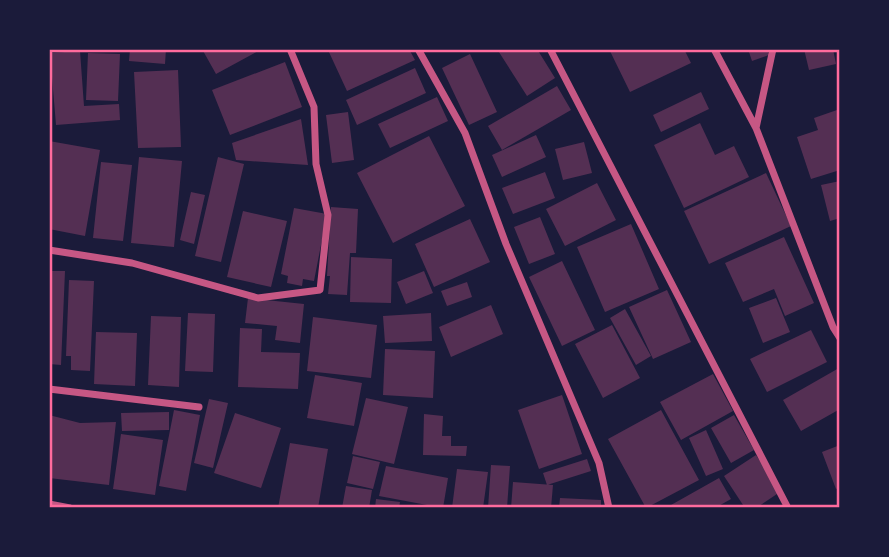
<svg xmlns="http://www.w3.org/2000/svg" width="889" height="557" font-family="'Fira Sans Condensed',sans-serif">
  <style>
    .building { fill: #542f53 }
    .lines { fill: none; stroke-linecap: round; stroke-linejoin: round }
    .minor { stroke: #c65784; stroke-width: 7 }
    .neatline { fill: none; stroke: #ff6b9d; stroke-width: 2.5 }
  </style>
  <rect width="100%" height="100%" fill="#1b1b3a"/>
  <path class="building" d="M 130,49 L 166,49 L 165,64 L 129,61 Z
    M 202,49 L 262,49 L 216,74 Z
    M 330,49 L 409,49 L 415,60 L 347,91 L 328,50 Z
    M 497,49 L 537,49 L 555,78 L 527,96 Z
    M 609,49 L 684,49 L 691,63 L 630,92 Z
    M 748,49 L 767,49 L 769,55 L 752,61 Z
    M 804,49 L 833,49 L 836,64 L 809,70 Z
    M 80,51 L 84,106 L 119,104 L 120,120 L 56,125 L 50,53 Z
    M 88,53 L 120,54 L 118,101 L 86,100 Z
    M 470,54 L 497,112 L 469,125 L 442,68 Z
    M 285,62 L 302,107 L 230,135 L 212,90 Z
    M 415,68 L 426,93 L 357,125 L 346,100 Z
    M 178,70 L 181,147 L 138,148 L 134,72 Z
    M 557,86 L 571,110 L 502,150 L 488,126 Z
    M 701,92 L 709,109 L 661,132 L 653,115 Z
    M 437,97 L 448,121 L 390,148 L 378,124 Z
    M 837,110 L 840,120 L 840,170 L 811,179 L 797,137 L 818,130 L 814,118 Z
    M 348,112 L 354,160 L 332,163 L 326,115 Z
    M 301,119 L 308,165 L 236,160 L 232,143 Z
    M 700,123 L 715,155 L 734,146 L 749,177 L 684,208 L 654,145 Z
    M 536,135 L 546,157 L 502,177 L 492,155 Z
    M 429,136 L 465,206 L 393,243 L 357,173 Z
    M 49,141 L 100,150 L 85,236 L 49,229 Z
    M 584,142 L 592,173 L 563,180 L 555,149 Z
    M 139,157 L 182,161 L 174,247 L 131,243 Z
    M 218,157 L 244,164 L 221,262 L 195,256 Z
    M 101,162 L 132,165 L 123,241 L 93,238 Z
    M 545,172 L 555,198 L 513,214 L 502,188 Z
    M 766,173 L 791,226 L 709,264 L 684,211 Z
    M 840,181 L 840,218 L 830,221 L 821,185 Z
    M 597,183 L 616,220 L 565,246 L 546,209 Z
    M 191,192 L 205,195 L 194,244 L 180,240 Z
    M 331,207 L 358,209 L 356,253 L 350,253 L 347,295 L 328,294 L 330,276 L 327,276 Z
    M 294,208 L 327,214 L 314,281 L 303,279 L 302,286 L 287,283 L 288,276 L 281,274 Z
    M 243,211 L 287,221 L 271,287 L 227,277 Z
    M 540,217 L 555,254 L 529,264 L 514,227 Z
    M 470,219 L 490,262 L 434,287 L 415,244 Z
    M 631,224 L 659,289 L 605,312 L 577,247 Z
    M 784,237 L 814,303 L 785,316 L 774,289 L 743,302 L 725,263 Z
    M 351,257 L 392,259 L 391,303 L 350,302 Z
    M 562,261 L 595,330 L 562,346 L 529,277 Z
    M 49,271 L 65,271 L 61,365 L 49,364 Z
    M 424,271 L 433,293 L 406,304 L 397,282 Z
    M 69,280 L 94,281 L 90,371 L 71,370 L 71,356 L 66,356 Z
    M 467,282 L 472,297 L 447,306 L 441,291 Z
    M 667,290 L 691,342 L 653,359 L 629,307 Z
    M 248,298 L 304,304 L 300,343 L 275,340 L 277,326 L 245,323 Z
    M 776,298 L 790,332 L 763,343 L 749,308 Z
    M 491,305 L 503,334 L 451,357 L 439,327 Z
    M 625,309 L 651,356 L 636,365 L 610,318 Z
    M 188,313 L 215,314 L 213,372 L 185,371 Z
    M 431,313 L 432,341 L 385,343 L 383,316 Z
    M 151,316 L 181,317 L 179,387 L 148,385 Z
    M 313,317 L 377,325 L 371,378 L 307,371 Z
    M 612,325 L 640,378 L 603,398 L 575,344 Z
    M 240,328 L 262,329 L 261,352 L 300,353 L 298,389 L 238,387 Z
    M 811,330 L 827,362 L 767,392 L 750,359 Z
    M 96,332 L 137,333 L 135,386 L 94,384 Z
    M 385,349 L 435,351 L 433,398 L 383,395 Z
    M 839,368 L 840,409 L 801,431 L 783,400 Z
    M 713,374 L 733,411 L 681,440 L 660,402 Z
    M 315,375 L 362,383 L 354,426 L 307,418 Z
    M 562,395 L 582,454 L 539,469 L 518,410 Z
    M 366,398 L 408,407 L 394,464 L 352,454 Z
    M 209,399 L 228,403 L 213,468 L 194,463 Z
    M 174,410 L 200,415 L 186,491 L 159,486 Z
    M 661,410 L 699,480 L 646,508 L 608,439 Z
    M 169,412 L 169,430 L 122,431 L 121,413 Z
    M 235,413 L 281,428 L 261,488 L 214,473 Z
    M 424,414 L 443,416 L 442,436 L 451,436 L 451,446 L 467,446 L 466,456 L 423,455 Z
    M 49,415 L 80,423 L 116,422 L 109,485 L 49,478 Z
    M 734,415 L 754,450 L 731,463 L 711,428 Z
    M 706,430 L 723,469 L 706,476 L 689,438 Z
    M 121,434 L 163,440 L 155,495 L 113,489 Z
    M 290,443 L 328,449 L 318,508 L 278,508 Z
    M 840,445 L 840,487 L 836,489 L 822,452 Z
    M 756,455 L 780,492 L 756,508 L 745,508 L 724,476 Z
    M 353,456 L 380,462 L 373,489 L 347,483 Z
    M 587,459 L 591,471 L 547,485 L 543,473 Z
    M 491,465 L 510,466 L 507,508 L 488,508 Z
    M 386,466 L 448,478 L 443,508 L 379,496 Z
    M 457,469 L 488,472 L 483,508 L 452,508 Z
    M 719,478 L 731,499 L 715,508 L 673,508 L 671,505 Z
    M 513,482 L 553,485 L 551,508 L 511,508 Z
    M 346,486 L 372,490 L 369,508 L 342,508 Z
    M 560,498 L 601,500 L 601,508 L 559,508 Z
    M 376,499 L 400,502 L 399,508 L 375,508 Z"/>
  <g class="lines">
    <path class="minor" d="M 418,49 L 465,133 L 506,244 L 599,463 L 609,508
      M 550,49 L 788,508
      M 714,49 L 756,128
      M 773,49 L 756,128 L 833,327 L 840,338
      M 49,250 L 132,263 L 258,298 L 320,290 L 328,215 L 316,164 L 314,107 L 290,49
      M 49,389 L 199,407
      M 49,504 L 70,508"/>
  </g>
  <rect width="889" height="557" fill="none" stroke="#1b1b3a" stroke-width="102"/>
  <rect x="51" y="51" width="787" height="455" class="neatline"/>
</svg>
